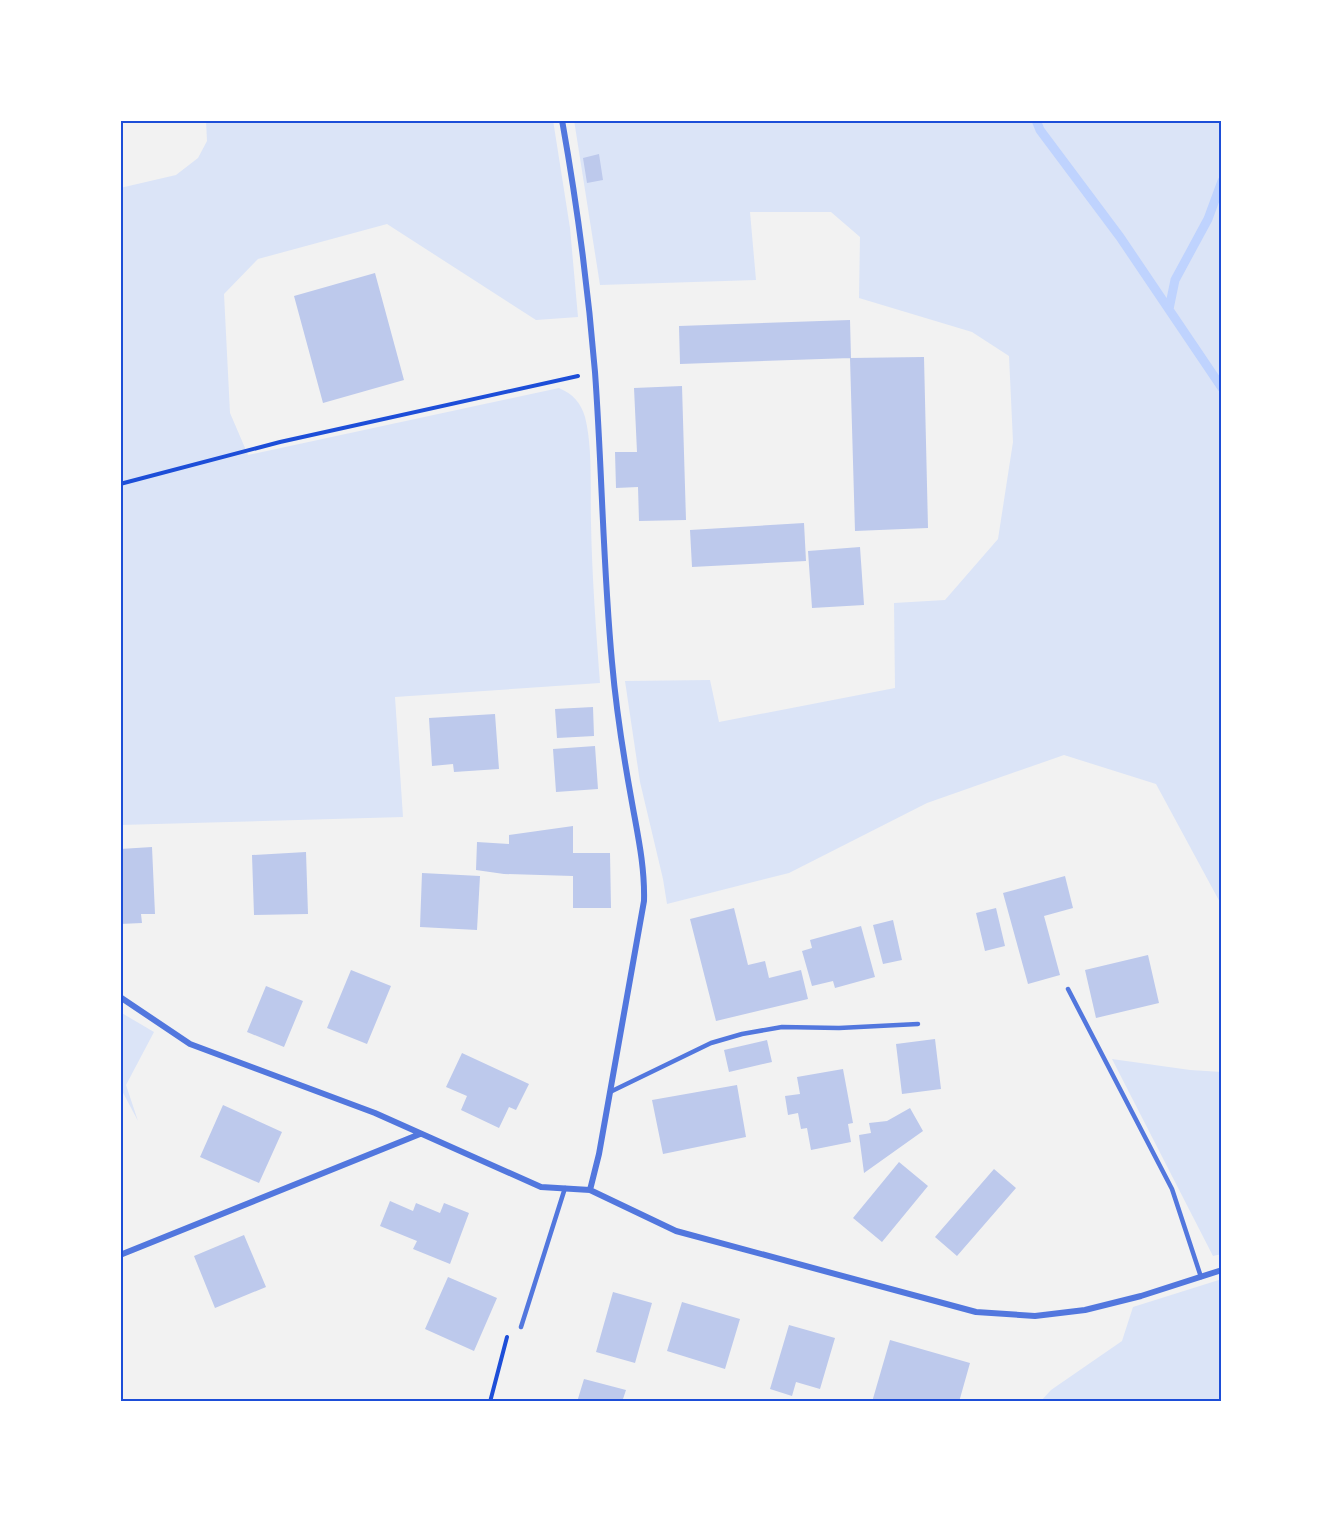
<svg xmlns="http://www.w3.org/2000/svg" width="1342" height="1522" font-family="'Asap Condensed',sans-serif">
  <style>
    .green { fill: #dbe4f7 }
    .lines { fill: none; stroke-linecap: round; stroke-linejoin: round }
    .stream { stroke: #bfd3fe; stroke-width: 9 }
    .building { fill: #bdc9ec }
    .path { stroke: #1d4ed8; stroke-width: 4 }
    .service { stroke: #5277de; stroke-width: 4.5 }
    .minor { stroke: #5277de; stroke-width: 6 }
    .neatline { fill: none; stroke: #1d4ed8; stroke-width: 2 }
  </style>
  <rect width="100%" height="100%" fill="#f2f2f2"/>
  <path class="green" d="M 206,120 L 553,120 L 570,228 L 578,317 L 536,320 L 387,224 L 258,259 L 224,294 L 230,413 L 248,455 L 559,388 C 573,394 581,403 585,417 C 593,448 590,491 591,523 C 592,576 596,630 600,683 L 395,697 L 403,817 L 120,825 L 120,188 L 176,175 L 198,158 L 207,141 Z
    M 574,120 L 1222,120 L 1222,906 L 1156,784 L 1064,755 L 927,803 L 789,873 L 667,904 L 663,879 L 640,782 L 625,681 L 710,680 L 719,722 L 895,688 L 894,603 L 945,600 L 998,539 L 1013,442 L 1009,356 L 972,332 L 859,298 L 860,237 L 831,212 L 750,212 L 756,280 L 600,285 Z
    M 120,1012 L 154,1032 L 126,1085 L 138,1121 L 120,1087 Z
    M 1112,1059 L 1190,1070 L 1222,1072 L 1222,1254 L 1213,1256 Z
    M 1222,1279 L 1222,1402 L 1040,1402 L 1051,1390 L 1122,1341 L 1133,1307 Z"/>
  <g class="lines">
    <path class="stream" d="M 1036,120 L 1040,130 L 1120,237 L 1222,388
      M 1169,309 L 1175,280 L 1208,219 L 1222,181"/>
  </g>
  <path class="building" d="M 599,154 L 603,180 L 587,183 L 583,158 Z
    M 375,273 L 404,380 L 323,403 L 294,296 Z
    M 850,320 L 851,358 L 680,364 L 679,326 Z
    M 924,357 L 928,528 L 855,531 L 850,358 Z
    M 682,386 L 686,520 L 639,521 L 638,487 L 616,488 L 615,452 L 637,452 L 634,388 Z
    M 804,523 L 806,561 L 692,567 L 690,530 Z
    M 860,547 L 864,605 L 812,608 L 808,551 Z
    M 593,707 L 594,736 L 557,738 L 555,709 Z
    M 495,714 L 499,769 L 454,772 L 453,764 L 432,766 L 429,718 Z
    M 595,746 L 598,789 L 556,792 L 553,749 Z
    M 573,826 L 573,853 L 610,853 L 611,908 L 573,908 L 573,876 L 504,874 L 476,870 L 477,842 L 509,844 L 509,835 Z
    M 152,847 L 155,914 L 141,914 L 142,923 L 120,924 L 120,849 Z
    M 306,852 L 308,914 L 254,915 L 252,855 Z
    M 422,873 L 480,876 L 477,930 L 420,927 Z
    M 1065,876 L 1073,908 L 1044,916 L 1060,975 L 1028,984 L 1003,893 Z
    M 734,908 L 748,965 L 765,961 L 769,978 L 801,970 L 808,999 L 716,1021 L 690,919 Z
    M 996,908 L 1005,946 L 985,951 L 976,913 Z
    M 893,920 L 902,960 L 883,964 L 873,925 Z
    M 861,926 L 875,977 L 835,988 L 833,981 L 812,986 L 802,951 L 812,948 L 810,940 Z
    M 1148,955 L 1159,1003 L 1096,1018 L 1085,970 Z
    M 351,970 L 391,986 L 367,1044 L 327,1028 Z
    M 266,986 L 303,1001 L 284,1047 L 247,1032 Z
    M 935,1039 L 941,1089 L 902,1094 L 896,1044 Z
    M 767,1040 L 772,1062 L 729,1072 L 724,1050 Z
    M 462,1053 L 529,1084 L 516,1110 L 509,1107 L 499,1128 L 461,1110 L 467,1096 L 446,1087 Z
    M 843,1069 L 853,1123 L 848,1124 L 851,1142 L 811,1150 L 807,1128 L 801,1129 L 798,1113 L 788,1115 L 785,1096 L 800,1094 L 797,1077 Z
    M 737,1085 L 746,1137 L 663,1154 L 652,1100 Z
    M 223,1105 L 282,1132 L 259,1183 L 200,1157 Z
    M 910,1108 L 923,1131 L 864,1173 L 859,1135 L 871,1133 L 869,1123 L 887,1121 Z
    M 899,1162 L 928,1186 L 882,1242 L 853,1218 Z
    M 994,1169 L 1016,1188 L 957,1256 L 935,1237 Z
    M 390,1201 L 413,1211 L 416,1203 L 440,1213 L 444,1203 L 469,1213 L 450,1264 L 413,1249 L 417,1241 L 380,1226 Z
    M 244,1235 L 266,1287 L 215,1308 L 194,1256 Z
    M 448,1277 L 497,1298 L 474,1351 L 425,1329 Z
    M 613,1292 L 652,1303 L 635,1363 L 596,1352 Z
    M 682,1302 L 740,1319 L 725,1369 L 667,1351 Z
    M 789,1325 L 835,1338 L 820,1389 L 796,1382 L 792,1396 L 770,1389 Z
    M 890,1340 L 970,1363 L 959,1402 L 919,1402 L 907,1399 L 906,1402 L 872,1402 Z
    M 584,1379 L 626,1390 L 622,1402 L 577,1402 Z"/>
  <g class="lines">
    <path class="path" d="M 120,484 L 280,442 L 578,376
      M 490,1402 L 507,1337"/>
    <path class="service" d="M 1068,989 L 1172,1189 L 1201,1277
      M 610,1092 L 711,1043 L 742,1034 L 782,1027 L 839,1028 L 918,1024
      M 521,1327 L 565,1188"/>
    <path class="minor" d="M 562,120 C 577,204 588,287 595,372 C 602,469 603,566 612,662 C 616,708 623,753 631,797 C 637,832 645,865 644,901 L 599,1154 L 590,1190
      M 120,997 L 190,1044 L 375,1113 L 541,1187 L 590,1190 L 676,1231 L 976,1312 L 1035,1316 L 1085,1310 L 1141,1296 L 1222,1270
      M 120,1255 L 420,1134"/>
  </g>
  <rect width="1342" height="1522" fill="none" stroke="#ffffff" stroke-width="243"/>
  <rect x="122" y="122" width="1098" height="1278" class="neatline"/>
</svg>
